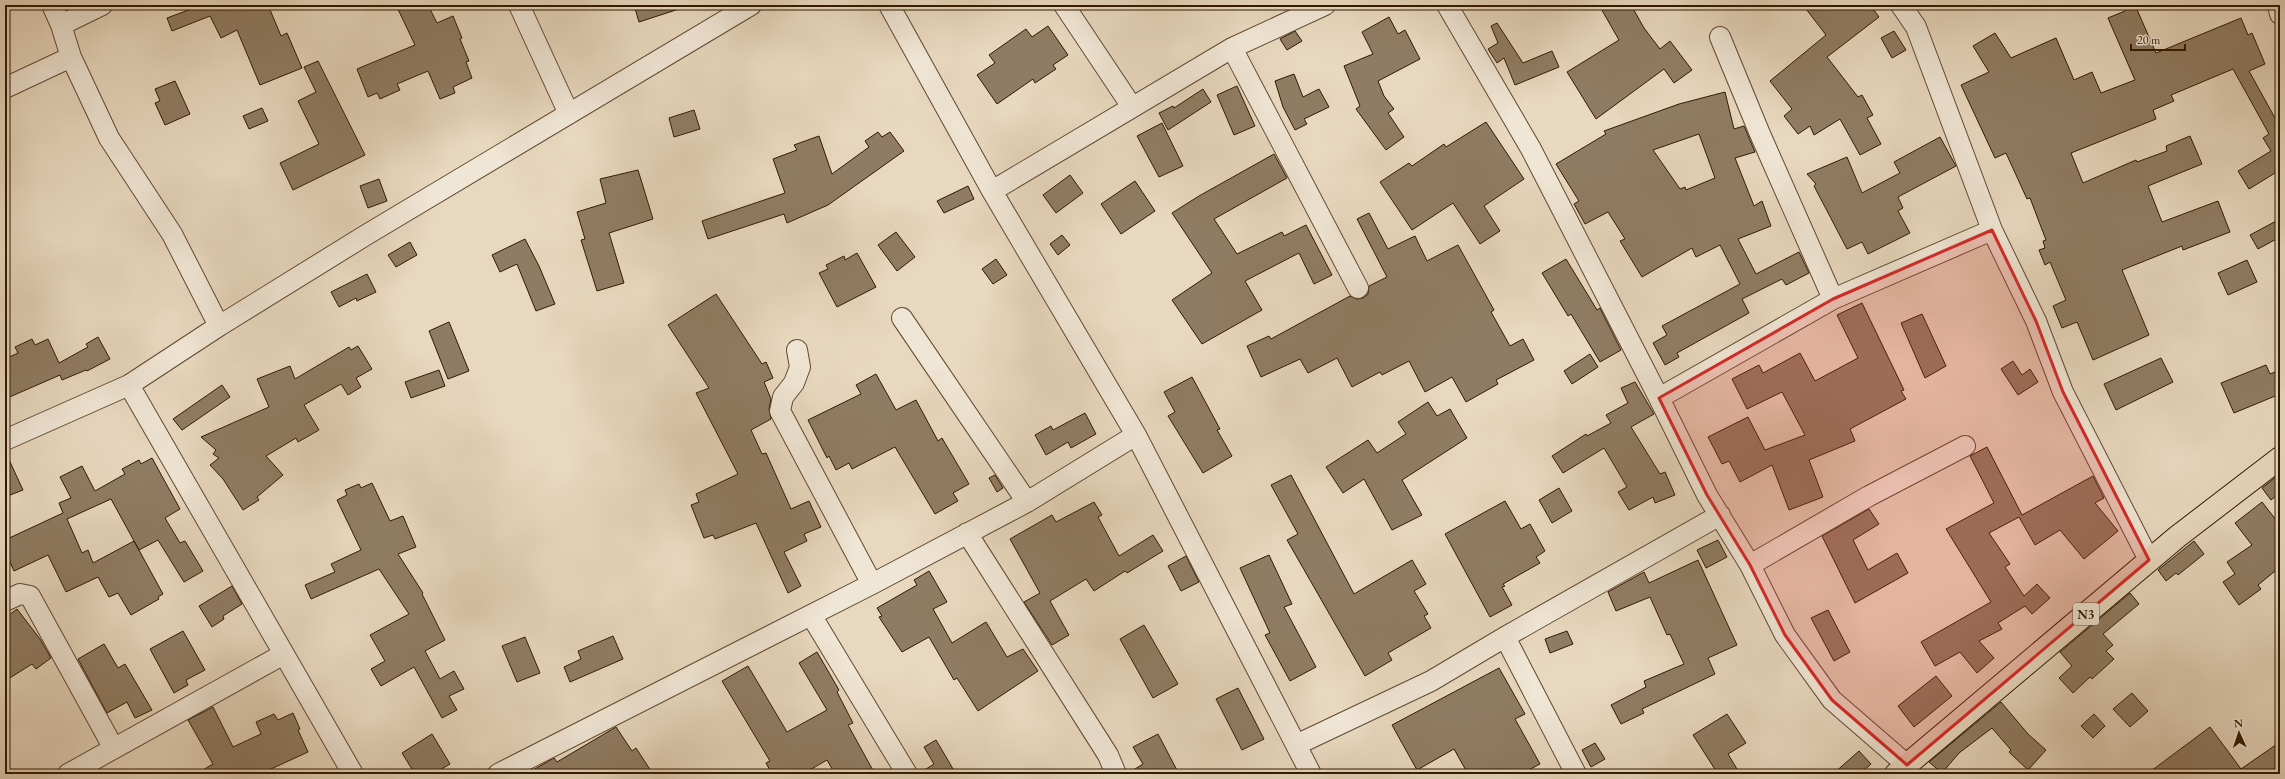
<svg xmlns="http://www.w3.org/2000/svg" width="2285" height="779" font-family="'EB Garamond',serif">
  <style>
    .building { fill: #907c64; stroke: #311902; fill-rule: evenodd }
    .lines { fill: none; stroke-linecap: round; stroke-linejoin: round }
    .minor-casing { stroke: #5f4931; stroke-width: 22 }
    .primary-casing { stroke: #311902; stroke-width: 24 }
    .minor { stroke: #f0e6d5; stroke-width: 20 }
    .primary { stroke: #e8d8bf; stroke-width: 22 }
    .marked { fill: #d62828; fill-opacity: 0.2; stroke: #d62828; stroke-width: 3; stroke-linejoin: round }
    .labels { text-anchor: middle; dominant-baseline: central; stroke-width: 3.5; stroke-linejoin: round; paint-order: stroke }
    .shield { fill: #f0e6d5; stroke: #6a5641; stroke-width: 1 }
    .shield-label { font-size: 13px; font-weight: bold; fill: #311902 }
  </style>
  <rect width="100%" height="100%" fill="#e8d8bf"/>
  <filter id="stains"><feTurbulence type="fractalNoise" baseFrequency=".005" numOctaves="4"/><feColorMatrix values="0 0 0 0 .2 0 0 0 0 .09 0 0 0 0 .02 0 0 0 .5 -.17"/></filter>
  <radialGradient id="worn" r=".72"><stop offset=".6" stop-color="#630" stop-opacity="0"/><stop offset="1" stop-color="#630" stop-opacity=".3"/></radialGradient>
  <path class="building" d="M 202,5 L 268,5 L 281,36 L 287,33 L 302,68 L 260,85 L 237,30 L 221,38 L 210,16 L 172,31 L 167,18 Z
    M 396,5 L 428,5 L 437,23 L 453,16 L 462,38 L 460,39 L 469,61 L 466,62 L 472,78 L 453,87 L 455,93 L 440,99 L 428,71 L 397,84 L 400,90 L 380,99 L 377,93 L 368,97 L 357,69 L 415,45 Z
    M 634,5 L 682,5 L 682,8 L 639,22 Z
    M 1599,5 L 1631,5 L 1644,28 L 1660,49 L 1670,41 L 1692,70 L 1674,83 L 1664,69 L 1596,119 L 1567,72 L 1619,40 Z
    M 1803,5 L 1870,5 L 1879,17 L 1827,57 L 1858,97 L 1862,95 L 1873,115 L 1867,118 L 1881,144 L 1860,155 L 1840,119 L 1814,135 L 1810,126 L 1798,134 L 1784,116 L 1792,109 L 1770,81 L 1826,35 Z
    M 2126,5 L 2135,5 L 2156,53 L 2241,18 L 2248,35 L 2252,33 L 2265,64 L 2249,71 L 2280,127 L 2280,170 L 2249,189 L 2238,171 L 2271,151 L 2263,138 L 2269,134 L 2233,69 L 2171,95 L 2174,101 L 2153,110 L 2156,119 L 2071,153 L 2083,183 L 2136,160 L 2137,162 L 2167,151 L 2166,146 L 2190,136 L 2202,164 L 2148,186 L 2162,222 L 2218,201 L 2230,232 L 2183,250 L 2182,246 L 2122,270 L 2149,335 L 2093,360 L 2077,322 L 2062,328 L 2053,306 L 2066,300 L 2050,262 L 2045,265 L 2039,250 L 2045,248 L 2043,241 L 2046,240 L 2030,198 L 2027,199 L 2006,153 L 1995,158 L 1961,85 L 1989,72 L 1973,46 L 1995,33 L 2011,58 L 2056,38 L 2074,80 L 2092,72 L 2101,93 L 2135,80 L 2108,18 L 2125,11 Z
    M 1389,17 L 1398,34 L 1405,30 L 1420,59 L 1378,81 L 1384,96 L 1394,109 L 1388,113 L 1404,137 L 1386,150 L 1356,109 L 1360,106 L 1344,66 L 1373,54 L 1362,32 Z
    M 1497,23 L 1523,63 L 1552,51 L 1559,67 L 1515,85 L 1504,58 L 1497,63 L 1488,49 L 1498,43 L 1491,26 Z
    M 1048,26 L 1068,55 L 1053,65 L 1056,69 L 1035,83 L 1033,79 L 997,104 L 977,75 L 995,63 L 989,55 L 1026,29 L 1032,37 Z
    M 1295,31 L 1302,41 L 1287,50 L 1280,39 Z
    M 1894,31 L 1906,50 L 1892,58 L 1881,38 Z
    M 318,61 L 365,155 L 293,190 L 280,163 L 319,144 L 298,101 L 316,92 L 304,67 Z
    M 1294,74 L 1303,97 L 1319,89 L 1329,107 L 1304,119 L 1307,124 L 1295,130 L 1283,107 L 1275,81 Z
    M 175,81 L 190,114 L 165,125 L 155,103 L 160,101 L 155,89 Z
    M 1237,86 L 1255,126 L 1234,135 L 1217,95 Z
    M 1203,89 L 1211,102 L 1168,130 L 1159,113 L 1173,106 L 1174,108 Z
    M 1725,92 L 1734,129 L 1744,126 L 1755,152 L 1735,158 L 1754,206 L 1762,201 L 1771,226 L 1738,239 L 1756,274 L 1799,252 L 1809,273 L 1786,285 L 1782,279 L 1742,299 L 1749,313 L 1677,353 L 1679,357 L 1665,365 L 1653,343 L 1667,335 L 1662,326 L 1740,284 L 1720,245 L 1696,257 L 1692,248 L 1642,277 L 1620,241 L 1625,239 L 1608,212 L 1585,224 L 1574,204 L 1579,201 L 1556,164 L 1606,134 L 1604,131 L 1679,104 ZM 1699,134 L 1715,178 L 1686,190 L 1685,187 L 1680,189 L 1653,150 Z
    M 262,108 L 268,121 L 249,129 L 243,116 Z
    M 694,110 L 700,129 L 674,137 L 669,118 Z
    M 1486,122 L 1524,179 L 1484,206 L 1500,231 L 1480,244 L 1453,203 L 1412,230 L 1380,182 L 1409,163 L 1412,166 L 1444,144 L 1446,147 Z
    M 1162,123 L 1183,166 L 1159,177 L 1137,136 Z
    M 878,132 L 882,137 L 890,132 L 904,151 L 828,205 L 787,223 L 784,214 L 708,239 L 702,221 L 785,193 L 773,159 L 797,150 L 794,145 L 819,136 L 832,174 L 869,147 L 865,141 Z
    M 1940,137 L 1956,166 L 1898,197 L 1903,208 L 1898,211 L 1910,233 L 1868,254 L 1862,242 L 1847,249 L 1814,186 L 1816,184 L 1807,174 L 1847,157 L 1862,193 L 1900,173 L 1894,162 Z
    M 1274,154 L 1287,178 L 1214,219 L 1237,254 L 1282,232 L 1284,236 L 1306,225 L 1332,275 L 1314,284 L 1299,253 L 1245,281 L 1262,310 L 1202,344 L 1172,300 L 1212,273 L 1172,213 L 1199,196 Z
    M 638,170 L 653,219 L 609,233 L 624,283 L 597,291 L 581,240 L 585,239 L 577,212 L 606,203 L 600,179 Z
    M 1070,175 L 1083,193 L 1056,213 L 1043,195 Z
    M 379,179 L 387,201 L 368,208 L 360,186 Z
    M 1135,181 L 1155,211 L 1121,234 L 1101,204 Z
    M 968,186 L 974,199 L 944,213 L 937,201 Z
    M 1369,213 L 1388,249 L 1415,236 L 1427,261 L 1458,245 L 1494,310 L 1491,312 L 1510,346 L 1523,339 L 1534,360 L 1496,380 L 1498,384 L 1466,402 L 1452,377 L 1425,392 L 1409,361 L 1382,375 L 1380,372 L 1352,387 L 1337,358 L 1308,373 L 1300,359 L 1261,377 L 1247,346 L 1269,336 L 1271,339 L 1350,296 L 1357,299 L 1363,298 L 1368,294 L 1369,286 L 1387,277 L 1357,219 Z
    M 2280,219 L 2280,237 L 2258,249 L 2250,235 Z
    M 896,232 L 915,257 L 897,271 L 878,245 Z
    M 1062,235 L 1070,245 L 1058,255 L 1050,244 Z
    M 525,239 L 539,266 L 555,304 L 536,311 L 517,264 L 500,272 L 492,255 Z
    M 410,242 L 417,255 L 396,267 L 388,255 Z
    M 857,253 L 876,287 L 837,307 L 819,273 L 828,269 L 826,265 L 844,256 L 845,260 Z
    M 996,259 L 1007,275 L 993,284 L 982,269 Z
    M 1566,259 L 1597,310 L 1600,308 L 1621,350 L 1600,362 L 1571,314 L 1568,316 L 1542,273 Z
    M 2247,260 L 2257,282 L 2228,295 L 2218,273 Z
    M 367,274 L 376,292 L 357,301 L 356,298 L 339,307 L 331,292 Z
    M 716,294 L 762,364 L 766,362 L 773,378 L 764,382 L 771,399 L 769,409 L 771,419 L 751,430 L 762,454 L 766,453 L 791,509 L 809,501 L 821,527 L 804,534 L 807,541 L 784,552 L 801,586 L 788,593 L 756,523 L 715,539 L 713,535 L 704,538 L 691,505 L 699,502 L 696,494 L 738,474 L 696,393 L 709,388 L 668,325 Z
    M 1862,303 L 1904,390 L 1901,391 L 1906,399 L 1850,429 L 1855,441 L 1809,460 L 1823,497 L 1789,510 L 1772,465 L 1740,482 L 1729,461 L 1722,464 L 1708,437 L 1748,417 L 1765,450 L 1805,435 L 1782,392 L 1747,409 L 1732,379 L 1759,365 L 1763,373 L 1800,353 L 1815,381 L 1858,358 L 1837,315 Z
    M 1922,314 L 1946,366 L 1925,378 L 1901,323 Z
    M 449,322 L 469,371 L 448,379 L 429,331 Z
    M 98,337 L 110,359 L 87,371 L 86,370 L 62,380 L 60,375 L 5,399 L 5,359 L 18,353 L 15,347 L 32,339 L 35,345 L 48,339 L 59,363 L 88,347 L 86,344 Z
    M 358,346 L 372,369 L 356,378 L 361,387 L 348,395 L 341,384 L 304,405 L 319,430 L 298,442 L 296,438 L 266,456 L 283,475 L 257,497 L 259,500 L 243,510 L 223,479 L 210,465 L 219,458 L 213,454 L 216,450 L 201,437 L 269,407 L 257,379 L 290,366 L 295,379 L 349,347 L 351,350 Z
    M 1590,354 L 1598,367 L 1572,384 L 1564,371 Z
    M 2161,358 L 2173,382 L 2116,410 L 2104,384 Z
    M 2013,361 L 2022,375 L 2030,369 L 2038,382 L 2018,395 L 2001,369 Z
    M 2266,365 L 2270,374 L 2280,370 L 2280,394 L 2234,413 L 2221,383 Z
    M 439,370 L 445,386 L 411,398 L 405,382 Z
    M 876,374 L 896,410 L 916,400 L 938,441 L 942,438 L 969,484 L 953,493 L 958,501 L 935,514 L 895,447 L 852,469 L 849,463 L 836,470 L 829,456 L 827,458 L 808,420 L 861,394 L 856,385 Z
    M 1192,377 L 1220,429 L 1217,430 L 1232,456 L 1203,473 L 1168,416 L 1175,412 L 1164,392 Z
    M 1635,382 L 1654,414 L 1631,427 L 1660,474 L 1665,472 L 1675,495 L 1655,503 L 1653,497 L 1629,510 L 1618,492 L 1627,487 L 1604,448 L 1563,473 L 1552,456 L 1586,434 L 1587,436 L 1611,423 L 1606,415 L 1628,403 L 1621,388 Z
    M 222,385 L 230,397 L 182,430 L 173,419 Z
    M 1428,402 L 1437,416 L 1450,409 L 1467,438 L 1402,480 L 1422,515 L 1392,530 L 1364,479 L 1343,493 L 1326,467 L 1368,440 L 1377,453 L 1406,434 L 1398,422 Z
    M 1085,413 L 1096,434 L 1071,448 L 1068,442 L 1046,455 L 1035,435 L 1051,426 L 1053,430 Z
    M 1987,447 L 2022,515 L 2093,476 L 2104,498 L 2095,503 L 2118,531 L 2084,559 L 2060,530 L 2035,545 L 2019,517 L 1989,533 L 2010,564 L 2005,567 L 2024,596 L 2037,584 L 2050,598 L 2032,614 L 2025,606 L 1998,623 L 2002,629 L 1979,641 L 1994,658 L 1977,673 L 1960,652 L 1935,666 L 1921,642 L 1991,602 L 1946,529 L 1994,503 L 1970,456 Z
    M 5,451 L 23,490 L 5,497 Z
    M 152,458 L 180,509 L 165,518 L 180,543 L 185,541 L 203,571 L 184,582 L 158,540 L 139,550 L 111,499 L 67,519 L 82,553 L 88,550 L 93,563 L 134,541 L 163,594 L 158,597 L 159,599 L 131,615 L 118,593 L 109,597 L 98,577 L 66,592 L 48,555 L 14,571 L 5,551 L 5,540 L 63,513 L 59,503 L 71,498 L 60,477 L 82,466 L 95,491 L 125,474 L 122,469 L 139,460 L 141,464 Z
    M 2280,474 L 2280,493 L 2271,500 L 2262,488 Z
    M 995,475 L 1003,488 L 997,492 L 989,478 Z
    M 1291,475 L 1354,594 L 1412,560 L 1426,584 L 1414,591 L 1428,614 L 1424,616 L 1431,628 L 1388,653 L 1392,660 L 1365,676 L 1287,540 L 1298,534 L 1271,485 Z
    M 372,483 L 390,521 L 403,516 L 416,547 L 398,554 L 423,593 L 422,594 L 445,640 L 425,651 L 440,679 L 454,671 L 464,689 L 449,696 L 457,710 L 442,718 L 414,667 L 381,686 L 371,669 L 385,661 L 370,635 L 409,614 L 379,569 L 311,599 L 305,585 L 335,572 L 331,564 L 361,550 L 337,500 L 347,495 L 345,490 L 359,484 L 361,488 Z
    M 1559,488 L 1572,511 L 1552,523 L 1539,500 Z
    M 1505,501 L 1521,529 L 1530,524 L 1545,551 L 1536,557 L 1540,563 L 1503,584 L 1505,586 L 1502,587 L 1512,605 L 1490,617 L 1445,534 Z
    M 1094,502 L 1102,515 L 1098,517 L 1119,556 L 1153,535 L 1163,551 L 1127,573 L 1125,571 L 1094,591 L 1086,579 L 1050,601 L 1069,635 L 1052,645 L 1024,602 L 1040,593 L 1010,539 L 1052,515 L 1056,522 Z
    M 2262,502 L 2280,525 L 2280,567 L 2258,585 L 2261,589 L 2239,605 L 2223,582 L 2235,574 L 2227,562 L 2252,545 L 2235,523 Z
    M 1869,509 L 1879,524 L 1853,540 L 1868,570 L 1897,553 L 1908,573 L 1855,603 L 1822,536 Z
    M 1718,540 L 1727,557 L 1706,568 L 1697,550 Z
    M 2194,541 L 2204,554 L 2178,575 L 2176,573 L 2166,581 L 2158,570 Z
    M 1269,555 L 1292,604 L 1284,607 L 1316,667 L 1290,681 L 1265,635 L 1270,633 L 1240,568 Z
    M 1186,556 L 1199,582 L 1181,591 L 1168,566 Z
    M 1698,560 L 1737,645 L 1708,658 L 1715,674 L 1642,709 L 1644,713 L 1621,724 L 1611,705 L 1646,687 L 1644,681 L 1684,664 L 1670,634 L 1667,635 L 1650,597 L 1616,611 L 1608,592 L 1644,572 L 1649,583 Z
    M 929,571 L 947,602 L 933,609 L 952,643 L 986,622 L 1007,657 L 1023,649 L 1038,671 L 978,711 L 957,678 L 954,680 L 929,637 L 902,652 L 879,617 L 882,616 L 877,608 L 917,585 L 914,580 Z
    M 232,586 L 242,604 L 223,616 L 224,619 L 212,627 L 199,606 Z
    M 2130,593 L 2139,604 L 2103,634 L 2113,645 L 2106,651 L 2114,659 L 2092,679 L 2090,677 L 2073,693 L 2059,678 L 2072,666 L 2060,652 Z
    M 17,609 L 40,639 L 51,658 L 36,669 L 32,664 L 5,681 L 5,618 Z
    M 1828,610 L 1850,652 L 1834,661 L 1811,618 Z
    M 1144,625 L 1178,684 L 1153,698 L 1120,639 Z
    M 183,631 L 205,670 L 186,680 L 188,685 L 174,693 L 150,649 Z
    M 1567,631 L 1573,644 L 1550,653 L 1545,639 Z
    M 613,636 L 623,659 L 570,682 L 564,667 L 581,659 L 578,651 Z
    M 525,637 L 540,673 L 517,682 L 502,646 Z
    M 104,644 L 118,668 L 125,664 L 152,710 L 135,718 L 127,702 L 107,713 L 78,659 Z
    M 817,652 L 839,690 L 837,692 L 853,723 L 848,725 L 875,774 L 835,774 L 827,760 L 803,774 L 772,774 L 766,763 L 770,761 L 722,681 L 748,666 L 787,732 L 827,710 L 799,663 Z
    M 1499,668 L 1525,714 L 1515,719 L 1540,764 L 1521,774 L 1468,774 L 1454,749 L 1417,770 L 1392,725 Z
    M 1936,676 L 1952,696 L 1914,727 L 1898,706 Z
    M 1238,688 L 1264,739 L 1242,750 L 1216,699 Z
    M 2132,693 L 2148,711 L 2130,727 L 2113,709 Z
    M 2001,702 L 2028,734 L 2046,750 L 2028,770 L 2009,752 L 2011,750 L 1992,728 L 1959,753 L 1942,773 L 1929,762 Z
    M 213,707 L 233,747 L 261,734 L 256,722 L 274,714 L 278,720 L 293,713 L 300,729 L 298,730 L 308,752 L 260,774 L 196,774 L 213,764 L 188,720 Z
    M 1727,714 L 1746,743 L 1728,754 L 1740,774 L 1718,774 L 1693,735 Z
    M 2094,714 L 2105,726 L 2093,738 L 2081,726 Z
    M 616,727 L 632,751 L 636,748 L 653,774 L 526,774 L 554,758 L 557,762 Z
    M 2210,727 L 2241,769 L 2280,742 L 2280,774 L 2147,774 Z
    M 432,734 L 450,764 L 433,774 L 415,774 L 402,753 Z
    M 1158,734 L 1179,774 L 1127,774 L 1143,764 L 1133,747 Z
    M 936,740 L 956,774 L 918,774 L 934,764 L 924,747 Z
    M 1595,743 L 1605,759 L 1591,767 L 1582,750 Z
    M 1859,751 L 1871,764 L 1860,774 L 1833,774 Z"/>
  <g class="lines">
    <defs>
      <path id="minor" d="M 52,5 L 61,25 L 71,57 L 109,138 L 172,234 L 219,326
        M 519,5 L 569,114
        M 889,5 L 992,191 L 1136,435 L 1311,774
        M 1064,5 L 1132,107
        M 1447,5 L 1531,149 L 1659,398 L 1707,495 L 1750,565 L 1785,635 L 1832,700 L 1907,765
        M 1901,5 L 1916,27 L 1992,230 L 2036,321 L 2063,392 L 2149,560
        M 2278,5 L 2280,14
        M 61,25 L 102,5
        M 1720,37 L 1760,134 L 1833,299
        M 1232,48 L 1358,288
        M 5,88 L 71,57
        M 992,191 L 1232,48 L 1325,5
        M 902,318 L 1027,502
        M 797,350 L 800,367 L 794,383 L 783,397 L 780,411 L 872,584
        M 129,385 L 353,774
        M 1659,398 L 1833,299 L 1992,230
        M 5,440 L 129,385 L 219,326 L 366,235 L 751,5
        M 967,533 L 1108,755 L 1116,774
        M 1750,565 L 1869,496 L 1965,446
        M 5,601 L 20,594 L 30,596 L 113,747
        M 811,615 L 907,774
        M 1505,637 L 1576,774
        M 1296,745 L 1431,681 L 1505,637 L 1720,515
        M 68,774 L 284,654
        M 498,774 L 872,584 L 1027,502 L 1136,435"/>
      <path id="primary" d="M 1896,774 L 2177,537 L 2280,458"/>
    </defs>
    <use href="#minor" class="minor-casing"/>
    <use href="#primary" class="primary-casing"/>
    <use href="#minor" class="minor"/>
    <use href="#primary" class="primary"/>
  </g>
  <path class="marked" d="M 1992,230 L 2036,321 L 2063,392 L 2149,560 L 1907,765 L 1832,700 L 1785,635 L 1750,565 L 1707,495 L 1659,398 L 1833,299 Z"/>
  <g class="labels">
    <rect class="shield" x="2073" y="603" width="26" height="22" rx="3"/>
    <g class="shield-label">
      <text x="2086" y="614">N3</text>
    </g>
  </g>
  <rect width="2285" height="779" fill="none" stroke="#e8d8bf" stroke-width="20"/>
  <rect x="6" y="6" width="2273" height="767" fill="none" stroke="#311902" stroke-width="2"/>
  <rect x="10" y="10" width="2265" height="759" fill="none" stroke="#311902"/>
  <g transform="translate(2239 733) rotate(357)" stroke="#f0e6d5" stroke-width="3" paint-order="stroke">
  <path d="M0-3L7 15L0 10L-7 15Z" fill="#311902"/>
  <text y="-6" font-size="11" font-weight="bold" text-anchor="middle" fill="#311902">N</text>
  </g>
  <path d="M2131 44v6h54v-6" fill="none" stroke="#311902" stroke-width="2"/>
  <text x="2137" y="44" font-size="12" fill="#311902" stroke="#f0e6d5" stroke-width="3" paint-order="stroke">20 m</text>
  <rect width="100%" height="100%" filter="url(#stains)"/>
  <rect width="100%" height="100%" fill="url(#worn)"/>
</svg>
